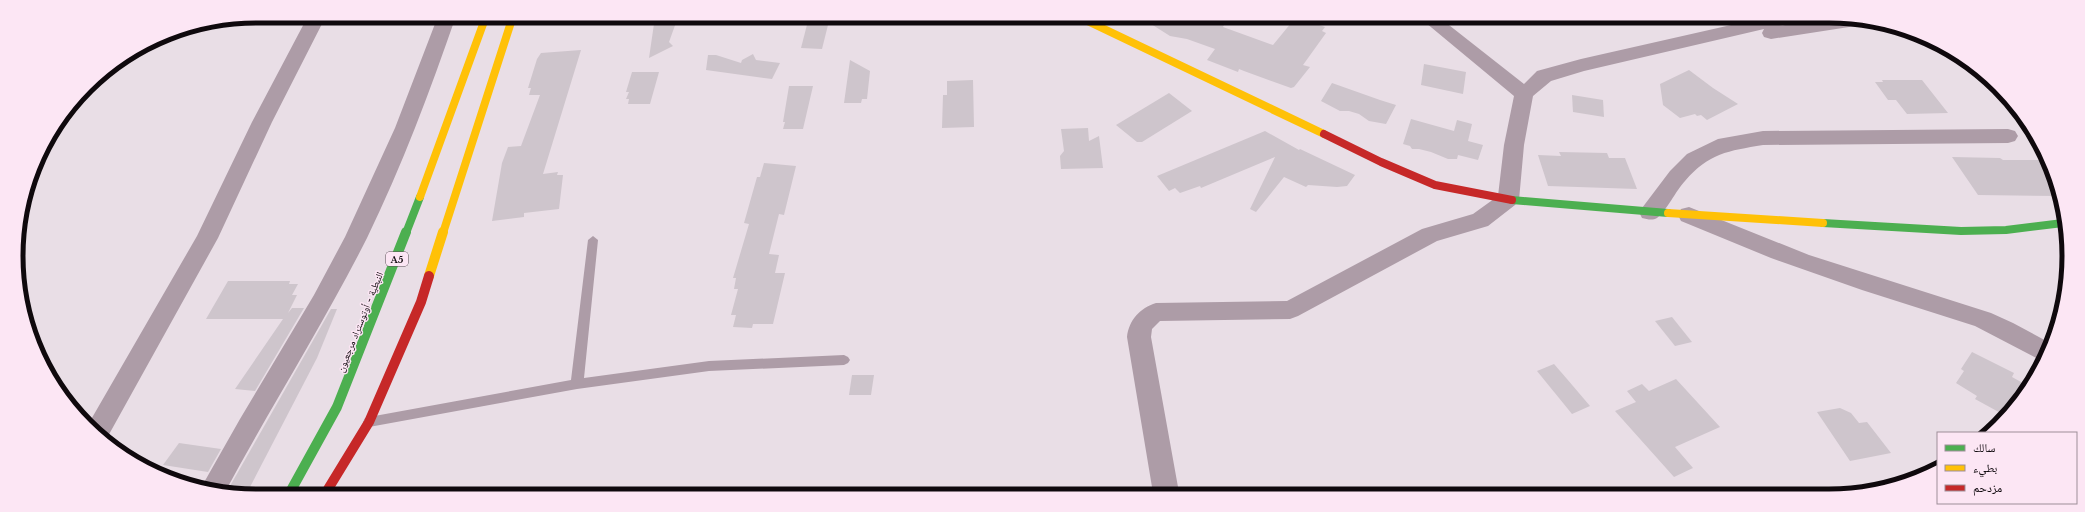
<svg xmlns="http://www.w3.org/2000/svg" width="2085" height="512" font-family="'Libre Baskerville','Noto Naskh Arabic',serif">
<rect width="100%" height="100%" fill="#e9dee6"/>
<g fill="#cec5cc">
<path d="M655 17H678L669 42 673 46 649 58Z"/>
<path d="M809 17H830L822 49 801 48Z"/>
<path d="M1140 17H1205L1224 25 1223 27 1273 45 1296 17 1325 27 1322 31 1326 33 1303 65 1310 67 1294 87 1291 88 1244 71 1239 69 1238 72 1207 60 1215 49 1187 39 1170 36Z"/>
<path d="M581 50 543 174 558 172 557 175H563L559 209 524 213V217L492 221 502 163 508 147 521 146 540 95H529L531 88H528L537 59 541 53Z"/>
<path d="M753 54 756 60 780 63 772 79 706 70 708 55H716L741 63 742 60Z"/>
<path d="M850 60 870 71 867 99H862L861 103H844Z"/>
<path d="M1424 64 1466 72 1463 94 1421 85Z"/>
<path d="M1689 70 1713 88 1738 104 1707 120 1701 115 1697 116 1695 114 1680 118 1663 105 1660 84Z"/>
<path d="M632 72H659L650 104H628L629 99H626L629 92H626Z"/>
<path d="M973 80 974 127 942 128 943 95H947V81Z"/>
<path d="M1882 80H1922L1948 113 1907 114 1896 100H1888L1875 82H1883Z"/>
<path d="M1332 83 1380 100 1396 105 1386 124 1369 121 1359 114 1349 111H1340L1321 101Z"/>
<path d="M789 86H813L803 129H783L785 122H783Z"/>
<path d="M1169 93 1192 111 1142 142H1137L1116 125Z"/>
<path d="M1572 95 1603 100 1604 117 1573 112Z"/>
<path d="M1411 119 1454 131 1457 120 1472 124 1468 141 1483 145 1478 160 1458 155 1457 159H1448L1431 152 1419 149H1412L1410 146 1403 144Z"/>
<path d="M1088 128 1089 141 1099 136 1103 168 1061 169 1060 156 1064 151 1061 129Z"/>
<path d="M1265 131 1299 150 1300 149 1355 175 1347 186 1337 187 1308 185 1306 187 1284 177 1256 212 1250 209 1275 157 1201 188 1200 186 1180 193 1175 188 1169 191 1157 176Z"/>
<path d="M1559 152 1607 153 1609 158H1625L1637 189 1548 186 1538 155 1561 156Z"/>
<path d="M1952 157 2000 158 2003 160H2044L2061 196 1978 195Z"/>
<path d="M764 163 796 166 784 215 779 214 769 254 779 255 775 273H785L773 324H753L752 328 733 327 736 315H731L738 289H734L736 278H733L749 224 744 223 757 177H760Z"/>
<path d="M228 281H290L289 284H298L292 295H297L288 313 292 308H304L255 391 235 389 283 319H206Z"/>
<path d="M331 309H337L317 358 250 487 230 486Z"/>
<path d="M1672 317 1692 342 1675 346 1655 321Z"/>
<path d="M1972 352 2014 373 2012 377 2021 382 2024 390 2006 416 1975 399 1977 396 1956 383 1964 371 1961 369Z"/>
<path d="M1554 364 1567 379 1590 406 1572 414 1537 371Z"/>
<path d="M852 375H874L871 395H849Z"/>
<path d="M1676 379 1720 427 1675 447 1693 468 1674 477 1615 411 1636 402 1627 391 1642 384 1649 391Z"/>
<path d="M1840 408 1851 413 1859 423 1867 422 1891 453 1850 461 1817 412Z"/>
<path d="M179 443 221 449 208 472 163 465Z"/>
</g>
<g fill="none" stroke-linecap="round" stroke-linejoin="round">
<path fill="#ad9ca7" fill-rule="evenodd" d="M593 236 598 240 584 378 709 361 844 355 848 357 850 360 848 363 844 365 709 371 577 389 369 427 365 426 363 422 365 418 369 417 571 380 588 240Z"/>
<g fill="#ad9ca7" fill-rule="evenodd">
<path d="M308 16H326L272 122 218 238 107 438 89 423 197 236 252 122Z"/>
<path d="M438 16H456C430 91 402 166 367 238 323 325 270 408 224 494L202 486 240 419 314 295 345 237 395 128Z"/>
<path d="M1420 18H1440L1524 84 1537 71 1581 59 1762 18H1797L1794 22 1779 26C1807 22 1842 12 1870 21L1862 25 1771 39 1764 37 1762 33 1764 29 1584 71 1551 81 1533 96 1524 145 1519 200 1515 205 1488 226 1437 241 1298 316 1290 319 1160 321 1152 329 1151 337 1178 487 1181 494H1155L1152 487 1127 337C1129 320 1140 308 1156 303L1287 301 1422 229 1473 214 1498 196 1504 145 1514 96Z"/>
<path d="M2008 129 2015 131 2018 136 2015 141 2008 143 1763 145C1728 151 1709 153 1685 181 1677 189 1665 213 1657 218 1652 221 1647 219 1642 218L1639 212 1670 171 1687 154 1718 139 1763 131Z"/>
<path d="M1689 207 1809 255 1991 313 2013 323 2050 343 2044 362 1975 326 1862 290 1771 258 1681 221 1678 215 1681 209Z"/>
</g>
<g stroke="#4caf50" stroke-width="8">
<path d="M1512 200 1668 213"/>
<path d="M1823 223 1961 231 2006 230 2063 223"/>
<path d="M406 233 420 197"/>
</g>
<path stroke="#4caf50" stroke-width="10" d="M289 494 337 407 406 232"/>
<g stroke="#ffc107" stroke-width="8">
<path d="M1079 17 1324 134"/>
<path d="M420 197 486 16"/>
<path d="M1668 213 1823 223"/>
<path d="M443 233 513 16"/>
</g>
<path stroke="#ffc107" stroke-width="10" d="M429 276 443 232"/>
<path stroke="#c62828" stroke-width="8" d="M1324 134 1381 162 1435 185 1512 200"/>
<path stroke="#c62828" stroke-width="10" d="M325 494 369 422 421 302 429 276"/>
</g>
<g text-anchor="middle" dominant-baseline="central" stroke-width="3" stroke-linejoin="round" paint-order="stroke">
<rect fill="#fce6f4" stroke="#564b52" stroke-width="1" x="386" y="252" width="22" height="14" rx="3"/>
<g font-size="9" font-weight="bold" fill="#0f090d">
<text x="397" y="259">A5</text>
</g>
<g font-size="10" fill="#0f090d" stroke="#fce6f4">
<text transform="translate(360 322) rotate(-68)">النبطية - أوتوستراد مرجعيون</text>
</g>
</g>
<path d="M0 0H2085V512H0ZM256 23H1829A233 233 0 0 1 2062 256V256A233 233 0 0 1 1829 489H256A233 233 0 0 1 23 256V256A233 233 0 0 1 256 23Z" fill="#fce6f4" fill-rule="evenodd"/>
<path fill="none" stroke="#0f090d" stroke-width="5" d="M256 23H1829A233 233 0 0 1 2062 256V256A233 233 0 0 1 1829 489H256A233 233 0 0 1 23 256V256A233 233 0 0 1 256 23Z"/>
<rect x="1937" y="432" width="140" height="72" fill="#fce6f4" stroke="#9d8e98"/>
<rect x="1945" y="445" width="20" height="6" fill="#4caf50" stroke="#9d8e98"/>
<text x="1973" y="452" font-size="12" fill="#0f090d">سالك</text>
<rect x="1945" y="465" width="20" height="6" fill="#ffc107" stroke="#9d8e98"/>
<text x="1973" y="472" font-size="12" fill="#0f090d">بطيء</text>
<rect x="1945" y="485" width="20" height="6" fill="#c62828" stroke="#9d8e98"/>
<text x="1973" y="492" font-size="12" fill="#0f090d">مزدحم</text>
</svg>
